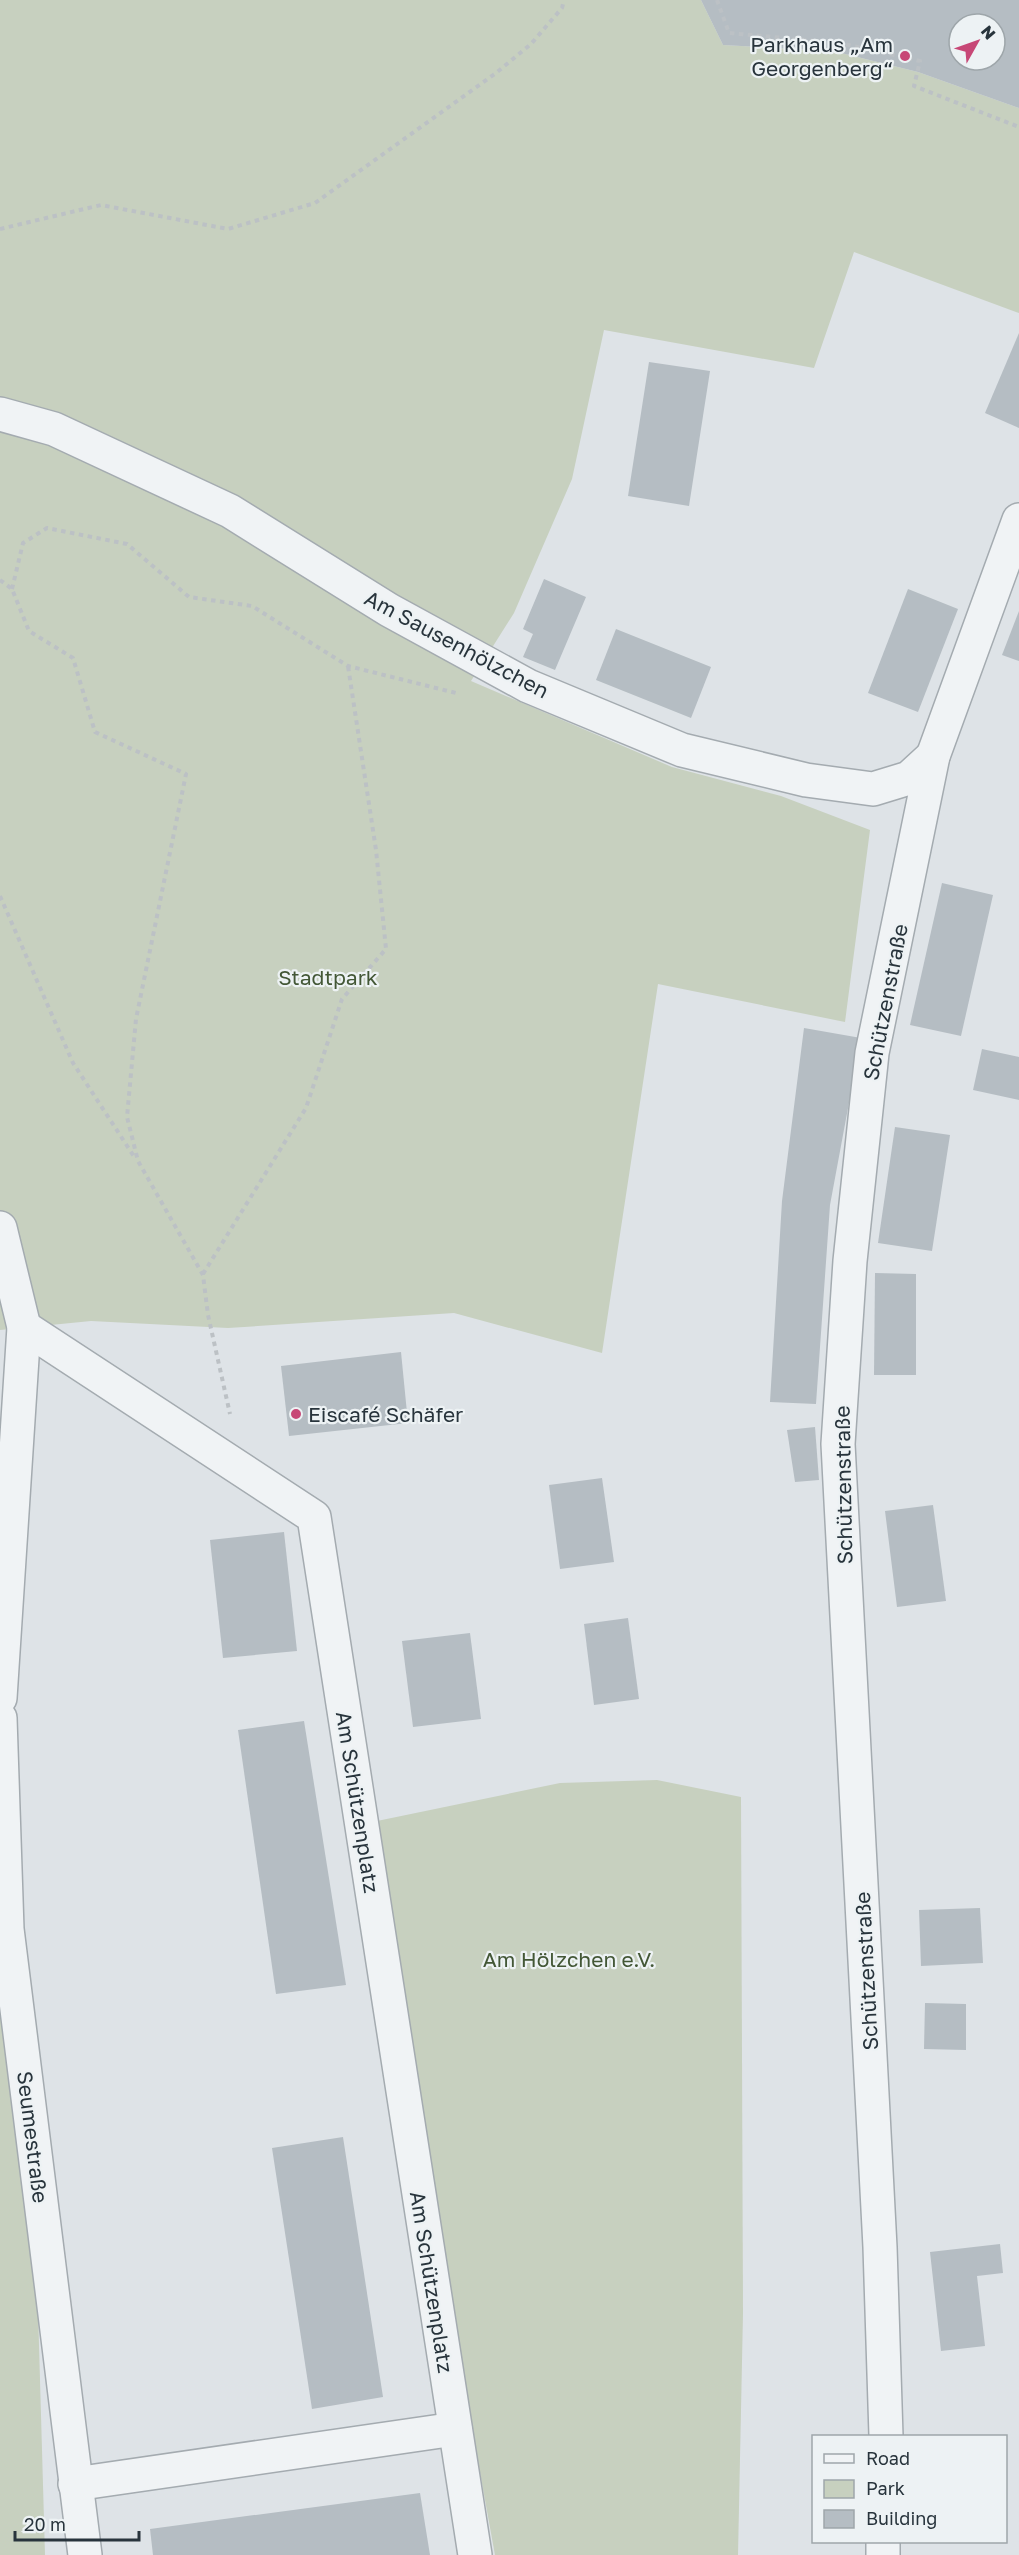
<svg xmlns="http://www.w3.org/2000/svg" width="1019" height="2555" font-family="'Golos Text',sans-serif">
<rect width="100%" height="100%" fill="#dee3e7"/>
<g fill="#c7d0bf">
<path d="M0 0H701L723 45 833 51 918 72 1019 108V313L854 252 814 368 604 330 572 479 514 613 471 681 672 767 781 796 870 830 845 1022 658 984 602 1353 454 1313 228 1328 91 1321 0 1330Z"/>
<path d="M0 1680 33 2135 45 2555H0Z"/>
<path d="M657 1780 741 1797 743 2313 738 2555H495L418 2131 377 1821 560 1783Z"/>
</g>
<g fill="#b5bdc3" fill-rule="evenodd">
<path d="M701 0H1019V108L918 72 833 51 723 45ZM959 24H995V60H959Z"/>
<path d="M1019 333V428L985 413Z"/>
<path d="M649 362 710 371 689 506 628 496Z"/>
<path d="M544 579 586 597 555 670 523 657 533 634 523 629Z"/>
<path d="M908 589 958 609 918 712 868 693Z"/>
<path d="M1019 611V661L1002 655Z"/>
<path d="M616 629 711 667 691 718 596 680Z"/>
<path d="M942 883 993 895 961 1036 910 1025Z"/>
<path d="M804 1028 861 1038 830 1205 816 1404 770 1402 782 1201Z"/>
<path d="M982 1049 1019 1057V1100L973 1090Z"/>
<path d="M895 1127 950 1135 932 1251 878 1243Z"/>
<path d="M875 1273 916 1274V1375H874Z"/>
<path d="M401 1352 408 1423 289 1436 281 1366Z"/>
<path d="M815 1427 819 1480 795 1482 787 1430Z"/>
<path d="M602 1478 614 1562 560 1569 549 1485Z"/>
<path d="M933 1505 946 1601 897 1607 885 1511Z"/>
<path d="M284 1532 297 1651 223 1658 210 1540Z"/>
<path d="M628 1618 639 1699 594 1705 584 1624Z"/>
<path d="M470 1633 481 1719 413 1727 402 1641Z"/>
<path d="M304 1721 346 1985 276 1994 238 1730Z"/>
<path d="M980 1908 983 1963 921 1966 919 1910Z"/>
<path d="M925 2003 966 2004V2050L924 2049Z"/>
<path d="M343 2137 383 2397 312 2409 272 2148Z"/>
<path d="M1000 2244 1003 2273 977 2276 985 2346 941 2351 930 2252Z"/>
<path d="M420 2493 430 2555H153L150 2529Z"/>
</g>
<g fill="none" stroke-linecap="round" stroke-linejoin="round">
<g stroke="#a4abb0" stroke-width="36">
<g id="minor">
<path d="M0 414 54 429 230 511 389 610 528 686 682 750 806 780 873 789 909 778 933 756"/>
<path d="M0 1228 24 1327 0 1698"/>
<path d="M24 1327 314 1517 475 2555"/>
<path d="M0 1718 7 1929 85 2555"/>
<path d="M886 2436 880 2247 838 1444 850 1261 872 1053 933 756 1019 520"/>
<path d="M75 2484 455 2429"/>
<path d="M883 2555V2542"/>
</g>
</g>
<g stroke="#bcc1c5" stroke-width="4" stroke-dasharray="4.5 4.5" stroke-linecap="butt">
<path d="M717 0 729 33 840 43 920 61 914 86 1019 127"/>
<path d="M0 229 101 205 228 229 315 203 496 73 531 44 562 8 564 0"/>
<path d="M0 580 12 589 29 631 73 658 95 732 186 774 136 1019 127 1117 138 1161 203 1275 208 1315 230 1414"/>
<path d="M12 589 23 543 47 528 127 544 189 597 252 606 348 666 456 693"/>
<path d="M0 896 73 1063 135 1158"/>
<path d="M203 1274 306 1108 342 999 386 949 376 850 348 666"/>
</g>
<use href="#minor" stroke="#f0f3f5" stroke-width="33"/>
</g>
<g fill="#c74776" stroke="#edf2f4" stroke-width="2">
<circle cx="905" cy="56" r="6"/>
<circle cx="296" cy="1414" r="6"/>
</g>
<g text-anchor="middle" dominant-baseline="central" stroke-width="4.5" stroke-linejoin="round" paint-order="stroke">
<g font-size="21" fill="#28343c" stroke="#edf2f4" text-anchor="end">
<text x="893" y="44">Parkhaus „Am<tspan x="893" dy="24">Georgenberg“</tspan></text>
<text x="308" y="1414" text-anchor="start">Eiscafé Schäfer</text>
</g>
<g font-size="21" fill="#28343c" stroke="#edf2f4">
<text transform="translate(457 644) rotate(28)">Am Sausenhölzchen</text>
<text transform="translate(885 1002) rotate(-79)">Schützenstraße</text>
<text transform="translate(843 1485) rotate(-91)">Schützenstraße</text>
<text transform="translate(358 1802) rotate(81)">Am Schützenplatz</text>
<text transform="translate(866 1971) rotate(-93)">Schützenstraße</text>
<text transform="translate(33 2137) rotate(83)">Seumestraße</text>
<text transform="translate(432 2282) rotate(81)">Am Schützenplatz</text>
</g>
<g font-size="21" fill="#435736" stroke="#edf2f4">
<text x="328" y="977">Stadtpark</text>
<text x="569" y="1959">Am Hölzchen e.V.</text>
</g>
</g>
<rect x="812" y="2435" width="195" height="108" fill="#edf2f4" stroke="#9ea6aa" stroke-width="1.5"/>
<rect x="824" y="2454" width="30" height="9" fill="#f0f3f5" stroke="#9ea6aa" stroke-width="1.5"/>
<text x="866" y="2465" font-size="18" fill="#28343c">Road</text>
<rect x="824" y="2480" width="30" height="18" fill="#c7d0bf" stroke="#9ea6aa" stroke-width="1.5"/>
<text x="866" y="2495" font-size="18" fill="#28343c">Park</text>
<rect x="824" y="2510" width="30" height="18" fill="#b5bdc3" stroke="#9ea6aa" stroke-width="1.5"/>
<text x="866" y="2525" font-size="18" fill="#28343c">Building</text>
<g transform="translate(977 42) rotate(50)"><circle r="28" fill="#edf2f4" stroke="#9ea6aa" stroke-width="1.5"/>
<path d="M0-4.5L10 22L0 15L-10 22Z" fill="#c74776"/>
<text y="-9" font-size="16" font-weight="bold" text-anchor="middle" fill="#28343c">N</text>
</g>
<path d="M15 2531v9h124v-9" fill="none" stroke="#28343c" stroke-width="3"/>
<text x="24" y="2531" font-size="18" fill="#28343c" stroke="#edf2f4" stroke-width="4.5" paint-order="stroke">20 m</text>
</svg>
